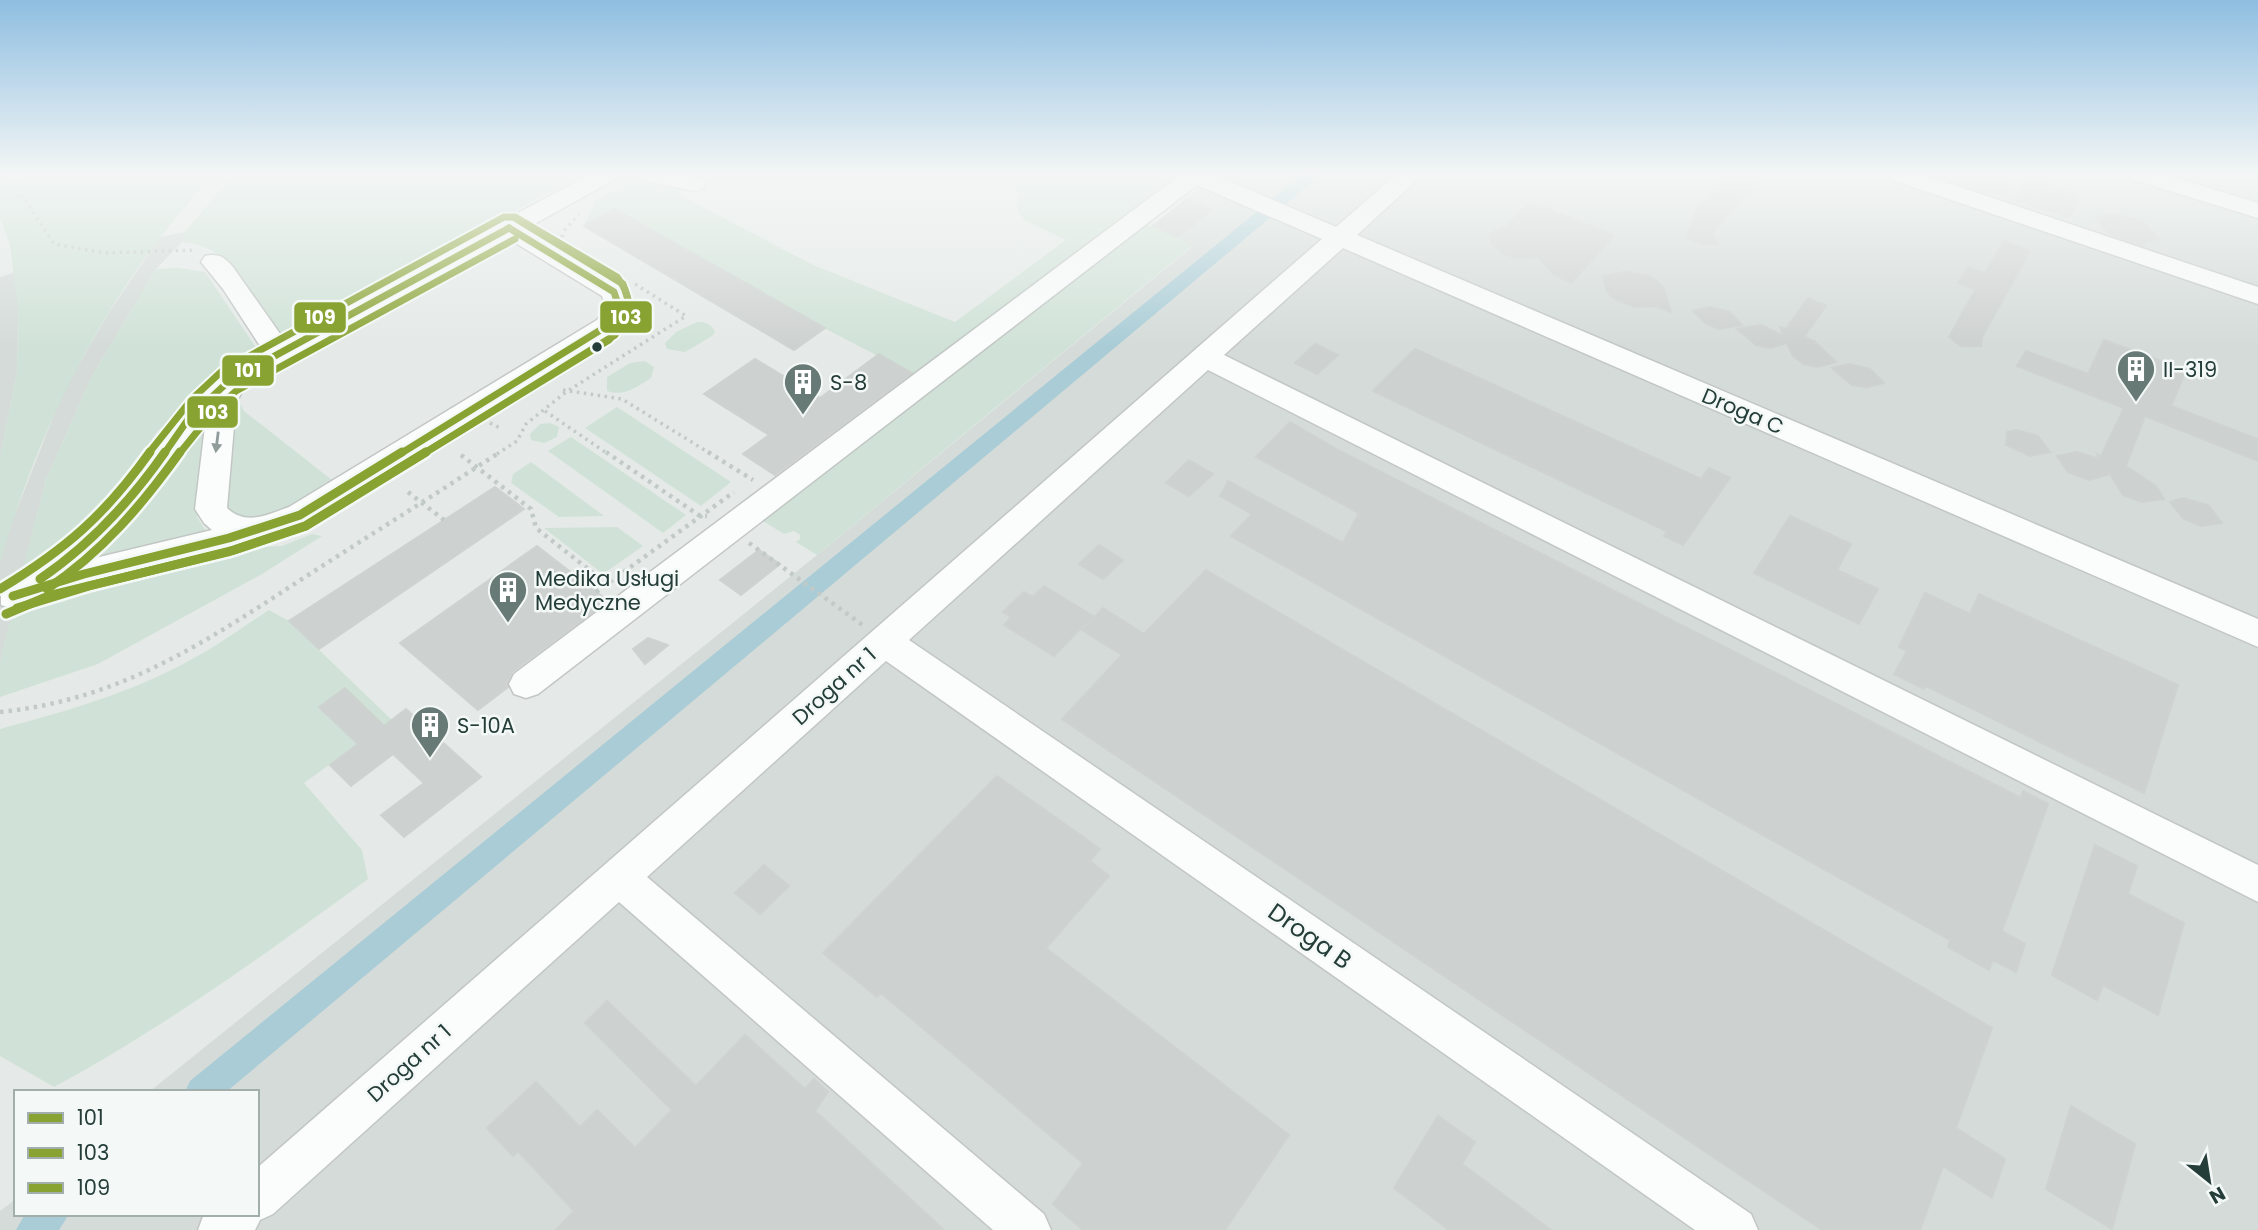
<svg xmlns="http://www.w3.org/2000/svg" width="2258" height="1230" font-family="Poppins,sans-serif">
<rect width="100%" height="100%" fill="#e5eae8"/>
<g fill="#d4dbd8">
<path d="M1217 175H2258V1230H0V1211L16 1199V1214H257V1092H149L827 547 1193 246 1150 227Z"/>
<path d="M185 232 182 242 156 269 91 378 46 480 0 663V526L12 522 63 392 108 314 160 237Z"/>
<path d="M16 272 18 308 17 373 0 459V277Z"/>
</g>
<g fill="#d0e2d7">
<path d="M0 175H213C111 284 41 419 0 563V459L17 373 18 308 10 245 0 218Z"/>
<path d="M233 175H582L280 337C249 297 240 248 182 242L185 232Z"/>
<path d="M641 175H708L678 194 813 265 955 322 1066 240 1024 220 1017 209 1019 190 1003 188 1015 175H1152L1163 180 1167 196 1136 220 1193 245 817 555 796 542 800 539V535L794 531 784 534 750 513 924 380 824 328 615 209 584 226 595 202Z"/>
<path d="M178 268 205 272 259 352 205 384 157 432 101 508 72 537 23 569 46 480 91 378 156 269Z"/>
<path d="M697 322C705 322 711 323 715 332L712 336 685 352 667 349 665 343 676 332Z"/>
<path d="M645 361 654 367 651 378C637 387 624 397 607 391V377L630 363Z"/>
<path d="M212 403 201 469 197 517 209 536 69 570Z"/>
<path d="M240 403 244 411 337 484 256 523 224 510 229 423Z"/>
<path d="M617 407 731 482 701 506 585 428Z"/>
<path d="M550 423 559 427 557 437 544 443 531 440 530 434 540 424Z"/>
<path d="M571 437 686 515 663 533 548 451Z"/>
<path d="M531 462 604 516 559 517 511 483 513 474Z"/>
<path d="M617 527 643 546 603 574 544 528Z"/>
<path d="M312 534 322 536 262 574 98 664 0 697V663L13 608 202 560 261 547 282 546Z"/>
<path d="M269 610 289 621 392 720 304 783 362 850 368 879C267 953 165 1027 54 1087L0 1056V729C66 711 132 693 192 659 219 645 244 626 269 610Z"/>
</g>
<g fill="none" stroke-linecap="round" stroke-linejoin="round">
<g fill="#a9ccd6" fill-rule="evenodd">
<path d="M1302 175H1321L226 1092H185L190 1081Z"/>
<path d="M25 1214H69L59 1230H16Z"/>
</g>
</g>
<g fill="#cdd1d0" stroke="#ced3d1" stroke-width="2">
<path d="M1727 175H1757L1750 183 1754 184 1713 232 1718 245H1702L1687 238 1695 212Z"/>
<path d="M1942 175H1999L2011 193 1983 192 1941 178Z"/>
<path d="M2028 178 2080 196 2069 217 2015 201Z"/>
<path d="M1187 199 1212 210 1177 237 1153 226Z"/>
<path d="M1529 202 1615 235 1572 282 1563 279 1553 274 1538 257 1516 258 1506 255 1491 244 1489 234 1505 227Z"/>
<path d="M615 209 825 328 794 350 584 226Z"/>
<path d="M2111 214 2142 221 2159 239 2144 242 2143 246 2109 234 2095 218Z"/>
<path d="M2004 241 2030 251 1982 337 1981 346H1961L1949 337 1976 289 1958 283 1968 267 1985 273Z"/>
<path d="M1624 272 1647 275 1657 281 1663 287 1671 312 1656 306 1635 307 1614 299 1607 292 1603 276Z"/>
<path d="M1808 298 1826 306 1804 337 1814 341 1836 362 1818 367 1804 364 1793 356 1787 343 1770 348 1756 345 1737 329 1761 325 1784 336 1780 327 1786 329Z"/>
<path d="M1710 307 1730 312 1742 325 1718 329 1705 323 1693 311Z"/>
<path d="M2104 340 2186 370 2171 406 2258 439V461L2145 416 2126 466 2156 486 2164 499 2142 502 2123 495 2110 474 2089 480 2068 472 2057 456 2077 452 2099 459 2097 454 2101 456 2124 408 2017 366 2026 351 2088 374Z"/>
<path d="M1315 344 1338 355 1317 374 1295 363Z"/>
<path d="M1415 349 1701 479 1709 468 1730 478 1683 545 1664 536 1668 532 1373 391Z"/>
<path d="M879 354 912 373 775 475 743 454 769 435 704 394 755 359 820 398Z"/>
<path d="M1849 364 1870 369 1884 383 1867 387 1852 385 1832 368Z"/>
<path d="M1290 422 1338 450 2021 798 2023 791 2048 804 2002 931 2025 944 2016 972 1993 960 1989 970 1948 947 1950 940 1231 536 1252 514 1220 496 1228 481 1343 543 1359 513 1256 457Z"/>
<path d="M2016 430 2038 436 2050 452 2030 456 2006 445 2007 432Z"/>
<path d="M1189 460 1213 474 1189 496 1166 483Z"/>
<path d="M495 487 524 509 319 649 289 621Z"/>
<path d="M2183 498 2208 505 2222 523 2201 526 2184 519 2170 502Z"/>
<path d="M1790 516 1851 544 1837 570 1878 589 1859 624 1754 573Z"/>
<path d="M1099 545 1123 560 1103 579 1079 564Z"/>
<path d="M537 546 608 601 512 672 507 683 508 687 478 710 400 643Z"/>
<path d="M759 550 780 564 741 595 720 580Z"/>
<path d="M1206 570 1992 1028 1956 1128 2005 1159 1992 1198 1943 1166 1920 1230H1822L1062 719 1122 655 1082 630 1103 608 1144 634Z"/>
<path d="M1044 586 1093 616 1054 656 1004 625 1011 617 1003 612 1024 592 1033 597Z"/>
<path d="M1925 593 1970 614 1979 594 2178 685 2144 793 1926 686 1924 689 1894 674 1907 651 1899 647Z"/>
<path d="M648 638 668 645 645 664 633 649Z"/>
<path d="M345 688 384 726 406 709 481 777 404 837 381 815 424 783 393 754 351 786 330 765 358 744 319 707Z"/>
<path d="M997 776 1100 849 1090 861 1109 876 1046 948 1289 1135 1225 1230H1083L1053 1204 1083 1163 881 993 877 997 823 953Z"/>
<path d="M2095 845 2137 866 2128 894 2184 923 2158 1015 2103 985 2097 1000 2052 975Z"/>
<path d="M764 865 789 886 760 914 735 893Z"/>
<path d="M607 1001 696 1086 745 1035 805 1089 814 1079 828 1092 815 1111 944 1230H556L574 1211 518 1151 513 1156 487 1128 536 1082 580 1127 597 1110 635 1148 672 1110 585 1023Z"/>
<path d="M2071 1106 2135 1144 2112 1229 2046 1189Z"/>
<path d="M1438 1116 1475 1142 1462 1164 1551 1230H1449L1394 1188Z"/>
</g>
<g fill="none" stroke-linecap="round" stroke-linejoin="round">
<g stroke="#c2c7c5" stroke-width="3">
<g id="minor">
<path d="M589 175H618L614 180 527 228 623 286 632 307 617 332 311 523 258 543 65 590 13 609 1 605V587L29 577C34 562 75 538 89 524 126 487 151 440 187 402 208 380 235 364 262 349L223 289 201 262 205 256C219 253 224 257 233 267L283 338ZM509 239 602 296 606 307 597 320 289 507C267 515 246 526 227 508L236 403 246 384ZM206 418 195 509 204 523 212 530 91 559 135 513Z"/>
<path d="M638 175H683L702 179 705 184 702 189 693 191 642 180Z"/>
<path d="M1180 175H1215L1336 227 1396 175H1422L1357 235 2258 619V647L1343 248 1224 355 2258 865V902L1208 370 909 640 1751 1214 1758 1230H1695L886 661 647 877 1044 1214 1051 1230H993L619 902 273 1214 260 1220 255 1230H198L204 1214H257V1168L1322 239 1197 185 538 694 526 698 514 694 509 684 514 674Z"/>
<path d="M1889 175H1924L2258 287V304L1893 180Z"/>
<path d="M2130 175H2166L2258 203V218L2134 180Z"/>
</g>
</g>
<g stroke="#c2cac8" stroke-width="3.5" stroke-dasharray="2.5 4.5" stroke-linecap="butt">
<path d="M13 175 20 192 54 244 104 253 196 250"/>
<path d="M562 237 563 232 579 214"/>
<path d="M563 390 622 399 711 454"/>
<path d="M545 411 608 454"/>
<path d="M490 423 502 429"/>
<path d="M497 454 517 441 526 424 566 392 686 316 635 284"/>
</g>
<g stroke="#c2cac8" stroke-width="4.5" stroke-dasharray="3.5 5" stroke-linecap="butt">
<path d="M606 452 700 516H707"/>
<path d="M708 452 753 480"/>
<path d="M461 455 531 509 536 528 607 584"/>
<path d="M408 492 444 520"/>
<path d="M749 543 864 626"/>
<path d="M596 592 734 492"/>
<path d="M0 712C127 699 212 637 316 570 378 530 439 492 500 452"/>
</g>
<use href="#minor" fill="#fbfcfc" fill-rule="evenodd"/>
<g stroke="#f4f9f7" stroke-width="11">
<g id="bus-1-far1">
<path d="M164 454 189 418 229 381 509 228"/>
<path d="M400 454 607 326 619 307 614 292 509 228"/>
</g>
</g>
<g stroke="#f4f9f7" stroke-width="14">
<g id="bus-1">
<path d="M40 579C90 545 130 502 165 452"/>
<path d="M13 596 84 574 229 538 300 515 402 452"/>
</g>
</g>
<g stroke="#f4f9f7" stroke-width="11">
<g id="bus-2-far1">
<path d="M179 454 213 412 236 391 515 239"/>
<path d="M423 454 615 335 631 309 623 284 515 218"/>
</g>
</g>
<g stroke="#f4f9f7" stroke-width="14">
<g id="bus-2">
<path d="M47 589C102 552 142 505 180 452"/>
<path d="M6 614 51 595 228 552 306 526 426 452"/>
</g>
</g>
<g stroke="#f4f9f7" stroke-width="11">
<path id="bus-3-far1" d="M148 454 192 399 222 371 504 217H515L617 277C636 300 629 320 609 340L423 454"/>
</g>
<g stroke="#f4f9f7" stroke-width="14">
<g id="bus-3">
<path d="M0 589C66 549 105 515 150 452"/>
<path d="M17 608 89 586 234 550 305 526 426 452"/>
</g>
</g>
<use href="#bus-1-far1" stroke="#89a332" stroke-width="7"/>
<use href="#bus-1" stroke="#89a332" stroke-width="9"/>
<use href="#bus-2-far1" stroke="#89a332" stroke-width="7"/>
<use href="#bus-2" stroke="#89a332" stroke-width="9"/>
<use href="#bus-3-far1" stroke="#89a332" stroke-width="7"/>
<use href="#bus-3" stroke="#89a332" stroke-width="9"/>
</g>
<defs><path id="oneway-solid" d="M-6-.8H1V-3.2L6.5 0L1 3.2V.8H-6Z" transform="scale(1.75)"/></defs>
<use fill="#909c9a" href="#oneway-solid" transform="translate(217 442) rotate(97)"/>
<linearGradient id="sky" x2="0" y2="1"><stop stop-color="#8fbee1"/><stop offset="0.5" stop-color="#f3f6f5"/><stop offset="1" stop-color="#f3f6f5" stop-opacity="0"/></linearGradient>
<rect width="2258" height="347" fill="url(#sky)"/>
<defs>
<g id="building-pin" transform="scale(2.0125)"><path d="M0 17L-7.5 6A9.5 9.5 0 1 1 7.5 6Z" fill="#687a76" stroke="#f4f9f7"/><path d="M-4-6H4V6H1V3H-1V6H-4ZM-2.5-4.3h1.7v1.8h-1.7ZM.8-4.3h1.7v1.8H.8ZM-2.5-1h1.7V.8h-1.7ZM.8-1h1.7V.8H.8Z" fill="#fff"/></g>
</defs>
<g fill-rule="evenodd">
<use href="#building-pin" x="2136" y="369"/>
<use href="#building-pin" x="803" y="382"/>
<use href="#building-pin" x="508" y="590"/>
<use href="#building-pin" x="430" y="725"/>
</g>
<circle fill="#243d38" stroke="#f4f9f7" stroke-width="2.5" cx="597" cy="347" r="6"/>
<g text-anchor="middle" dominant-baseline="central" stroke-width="5" stroke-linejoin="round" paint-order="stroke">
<g font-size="21" fill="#243d38" stroke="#f4f9f7" text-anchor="start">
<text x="2163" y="369">II-319</text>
<text x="830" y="382">S-8</text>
<text x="535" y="578">Medika Usługi<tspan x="535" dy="24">Medyczne</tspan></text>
<text x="457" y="725">S-10A</text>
</g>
<g font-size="21" fill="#243d38" stroke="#f4f9f7">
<text transform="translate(1743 411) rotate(23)">Droga C</text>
<text transform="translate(834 686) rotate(-42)">Droga nr 1</text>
<text transform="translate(409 1063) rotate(-42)">Droga nr 1</text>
</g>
<g font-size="24" fill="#243d38" stroke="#f4f9f7">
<text transform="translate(1310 936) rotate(35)">Droga B</text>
</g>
</g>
<g stroke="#f4f9f7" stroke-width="2.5">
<rect x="599" y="300" width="54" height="34" rx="7" fill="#89a332"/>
<rect x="293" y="301" width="54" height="33" rx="7" fill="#89a332"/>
<rect x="221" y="354" width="54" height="33" rx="7" fill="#89a332"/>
<rect x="186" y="395" width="53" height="34" rx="7" fill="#89a332"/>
</g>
<g font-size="19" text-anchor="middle" font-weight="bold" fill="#fff">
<text x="626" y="324">103</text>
<text x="320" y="324">109</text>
<text x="248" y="377">101</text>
<text x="213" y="419">103</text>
</g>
<rect x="14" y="1090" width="245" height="126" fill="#f4f9f7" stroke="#a1aeab" stroke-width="2"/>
<rect x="28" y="1113" width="35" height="10" fill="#89a332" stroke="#a1aeab" stroke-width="2"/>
<text x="77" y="1125" font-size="21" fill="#243d38">101</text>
<rect x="28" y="1148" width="35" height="10" fill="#89a332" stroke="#a1aeab" stroke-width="2"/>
<text x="77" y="1160" font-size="21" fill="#243d38">103</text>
<rect x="28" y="1183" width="35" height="10" fill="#89a332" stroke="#a1aeab" stroke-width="2"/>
<text x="77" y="1195" font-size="21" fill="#243d38">109</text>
<g transform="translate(2209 1181) rotate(150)" stroke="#f4f9f7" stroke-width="5" paint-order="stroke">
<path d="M0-5L12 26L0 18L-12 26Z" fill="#243d38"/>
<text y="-10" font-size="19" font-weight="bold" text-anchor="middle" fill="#243d38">N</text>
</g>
</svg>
